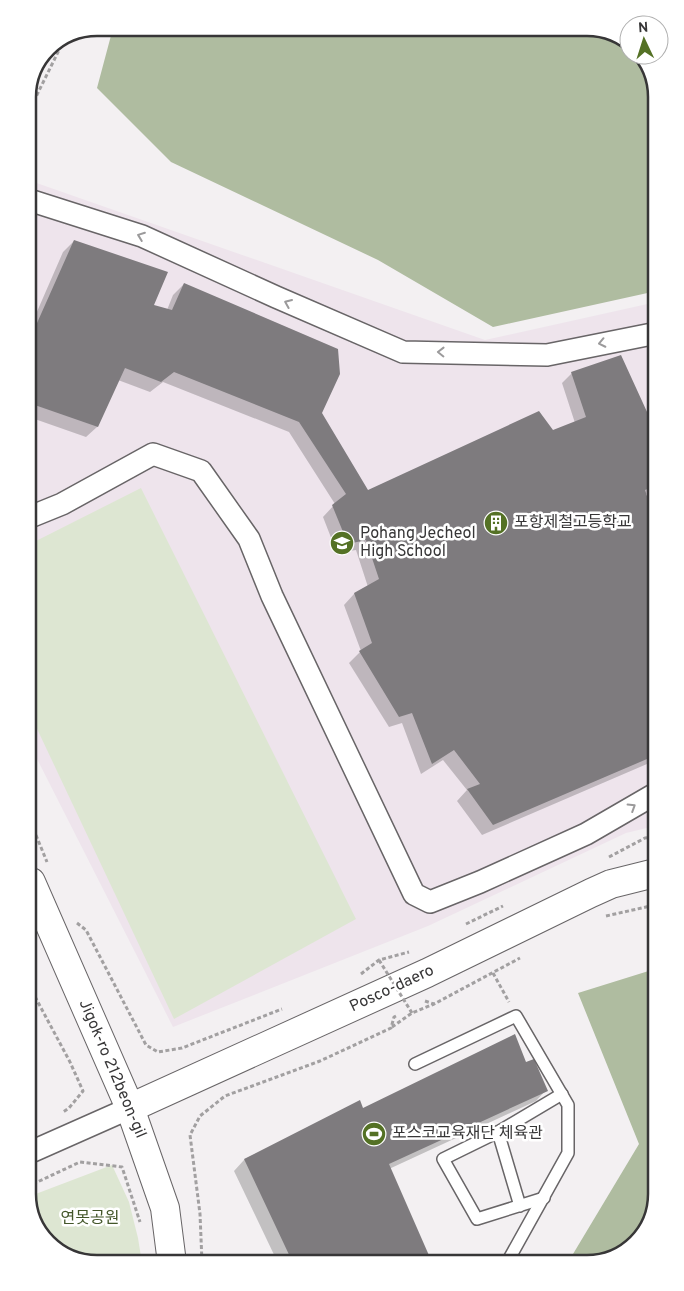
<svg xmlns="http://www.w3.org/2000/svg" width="684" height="1291" font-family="Overpass,'Noto Sans KR',sans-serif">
<rect width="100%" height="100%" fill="#f3f0f2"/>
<path fill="#eee4ec" d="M28 180 485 340 652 303 655 826 626 833 428 926 173 1027 31 747Z"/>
<g fill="#dde6d2">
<path d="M141 488 356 919 174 1019 31 716 30 544Z"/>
<path d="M112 1165 129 1202 138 1238 142 1263H93L58 1252 33 1221V1195Z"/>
</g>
<g fill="#afbca0">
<path d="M113 28H591L629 42V55H639L651 70 652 292 493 327 378 260 171 162 97 88Z"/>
<path d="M655 969 656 1194 645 1233 614 1258 570 1259 639 1144 578 993Z"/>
</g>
<g fill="#0003">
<path d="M74 241 152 306 167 310 173 295 184 284 321 413 367 491 552 432 575 423 562 383 572 373 653 428V492L645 495 647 500 653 499 654 761 482 835 457 801 467 790 443 760 421 774 402 723 389 727 349 663 361 651 344 605 354 594 368 587 356 550 337 553 323 517 335 504 289 432 163 382 150 392 118 380 97 427 86 437 29 417V330L63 252Z"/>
<path d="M526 1064 546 1090 536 1101 389 1169 430 1260 277 1261 234 1171 244 1160 359 1102 363 1110Z"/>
</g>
<g fill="#7e7b7e">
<path d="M74 240 168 272 154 305 172 310 184 283 338 349 340 374 322 413 368 490 539 411 553 430 586 417 571 372 621 355 653 425V487L645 490 648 499 653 497 654 756 493 825 467 789 480 784 454 750 432 764 412 713 399 717 359 651 372 643 354 593 379 579 366 540 348 544 332 505 346 494 299 422 174 372 161 382 125 368 98 427 29 403V341Z"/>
<path d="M515 1034 526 1062 534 1059 548 1091 389 1164 431 1260 292 1261 244 1159 360 1100 363 1108Z"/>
</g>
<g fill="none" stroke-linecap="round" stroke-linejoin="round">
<g stroke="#686567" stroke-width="14">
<g id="service">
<path d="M415 1064 516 1016 568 1105V1153L509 1259"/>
<path d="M498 1132 562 1094"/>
<path d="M520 1206 498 1132 443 1159 477 1219 544 1198"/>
</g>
</g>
<g stroke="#686567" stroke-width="24">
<g id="minor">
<path d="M28 201 29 200 142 236 276 297 403 352 547 355 652 334"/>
<path d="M30 517 62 504 153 454 201 471 249 539 272 596 414 894 430 902 480 882 586 834 655 794"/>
<path d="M33 1151 130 1108"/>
</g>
</g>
<g stroke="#686567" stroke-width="30">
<path id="tertiary" d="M31 882 130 1108"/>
</g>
<g stroke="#686567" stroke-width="30">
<path id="secondary" d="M130 1108 165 1208 172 1263"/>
</g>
<g stroke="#686567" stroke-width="30">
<path id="primary" d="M130 1108 427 973 591 893 611 884 655 873"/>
</g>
<g stroke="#a2a0a1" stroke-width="3" stroke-dasharray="4 2.5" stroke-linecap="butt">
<path d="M28 113 63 42"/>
<path d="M31 823 47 862"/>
<path d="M609 857 645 838 655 837"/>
<path d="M606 916 655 905"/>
<path d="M77 923 86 930 146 1045 158 1052 182 1048 282 1009"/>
<path d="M466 924 503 906"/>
<path d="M493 973 509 1002"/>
<path d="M361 974 379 960 409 952"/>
<path d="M32 991 70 1062 83 1091 69 1108 63 1112"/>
<path d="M425 1001 434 1004"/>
<path d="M392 1027 412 1013 434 1004 520 958"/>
<path d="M33 1184 80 1162 122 1167 140 1222"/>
<path d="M202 1262 200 1214 190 1135 200 1116 225 1096 320 1061 391 1028 394 1017 396 1016"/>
</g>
<use href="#service" stroke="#fff" stroke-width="11"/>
<use href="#minor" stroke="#fff" stroke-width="21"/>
<use href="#tertiary" stroke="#fff" stroke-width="28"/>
<use href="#secondary" stroke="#fff" stroke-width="28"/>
<use href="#primary" stroke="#fff" stroke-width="28"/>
<path stroke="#a2a0a1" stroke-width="3" stroke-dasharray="4 2.5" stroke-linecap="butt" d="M379 960 412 1013"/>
</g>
<defs><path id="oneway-chevron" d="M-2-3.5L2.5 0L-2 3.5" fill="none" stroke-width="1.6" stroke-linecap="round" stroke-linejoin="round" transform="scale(1.25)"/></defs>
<g stroke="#9b9a9b">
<use href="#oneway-chevron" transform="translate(141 236) rotate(-159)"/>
<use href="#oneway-chevron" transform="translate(288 303) rotate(-157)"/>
<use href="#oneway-chevron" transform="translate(602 343) rotate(168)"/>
<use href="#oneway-chevron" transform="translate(441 352) rotate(-179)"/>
<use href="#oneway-chevron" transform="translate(632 807) rotate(-32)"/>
</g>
<defs>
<g id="building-disc" transform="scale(1.25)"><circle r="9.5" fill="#547125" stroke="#fff"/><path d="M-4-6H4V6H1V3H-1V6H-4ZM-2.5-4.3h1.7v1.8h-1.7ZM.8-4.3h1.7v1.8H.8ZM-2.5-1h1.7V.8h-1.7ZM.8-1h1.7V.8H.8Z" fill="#fff"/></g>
<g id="school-disc" transform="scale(1.25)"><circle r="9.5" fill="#547125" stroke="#fff"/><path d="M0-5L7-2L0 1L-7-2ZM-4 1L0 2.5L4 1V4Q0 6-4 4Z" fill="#fff"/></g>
<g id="stadium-disc" transform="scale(1.25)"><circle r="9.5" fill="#547125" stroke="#fff"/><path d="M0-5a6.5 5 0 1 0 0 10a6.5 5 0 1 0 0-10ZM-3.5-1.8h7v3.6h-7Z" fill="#fff"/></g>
</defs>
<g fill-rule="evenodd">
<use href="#building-disc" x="496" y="523"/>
<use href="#school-disc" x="342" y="543"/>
<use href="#stadium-disc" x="374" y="1134"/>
</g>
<g text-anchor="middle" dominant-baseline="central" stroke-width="5" stroke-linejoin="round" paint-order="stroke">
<g font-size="16" fill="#373637" stroke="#fff" text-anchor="start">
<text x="514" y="523">포항제철고등학교</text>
<text x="360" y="534">Pohang Jecheol<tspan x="360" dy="18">High School</tspan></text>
<text x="392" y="1134">포스코교육재단 체육관</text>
</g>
<g font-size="16" fill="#373637" stroke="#fff">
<text transform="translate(392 989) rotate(-25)">Posco-daero</text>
<text transform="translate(112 1069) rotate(67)">Jigok-ro 212beon-gil</text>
</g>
<g font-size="16" fill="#43562a" stroke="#fff">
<text x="90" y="1219">연못공원</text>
</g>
</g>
<path d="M0 0H684V1291H0ZM97 36H587A61 61 0 0 1 648 97V1194A61 61 0 0 1 587 1255H97A61 61 0 0 1 36 1194V97A61 61 0 0 1 97 36Z" fill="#fff" fill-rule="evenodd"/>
<path fill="none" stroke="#373637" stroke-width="2.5" d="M97 36H587A61 61 0 0 1 648 97V1194A61 61 0 0 1 587 1255H97A61 61 0 0 1 36 1194V97A61 61 0 0 1 97 36Z"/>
<g transform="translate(644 40) rotate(356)"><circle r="24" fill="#ffffff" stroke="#afafaf"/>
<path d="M0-4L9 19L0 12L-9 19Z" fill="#547125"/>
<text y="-8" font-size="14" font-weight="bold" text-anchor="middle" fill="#373637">N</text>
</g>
</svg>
